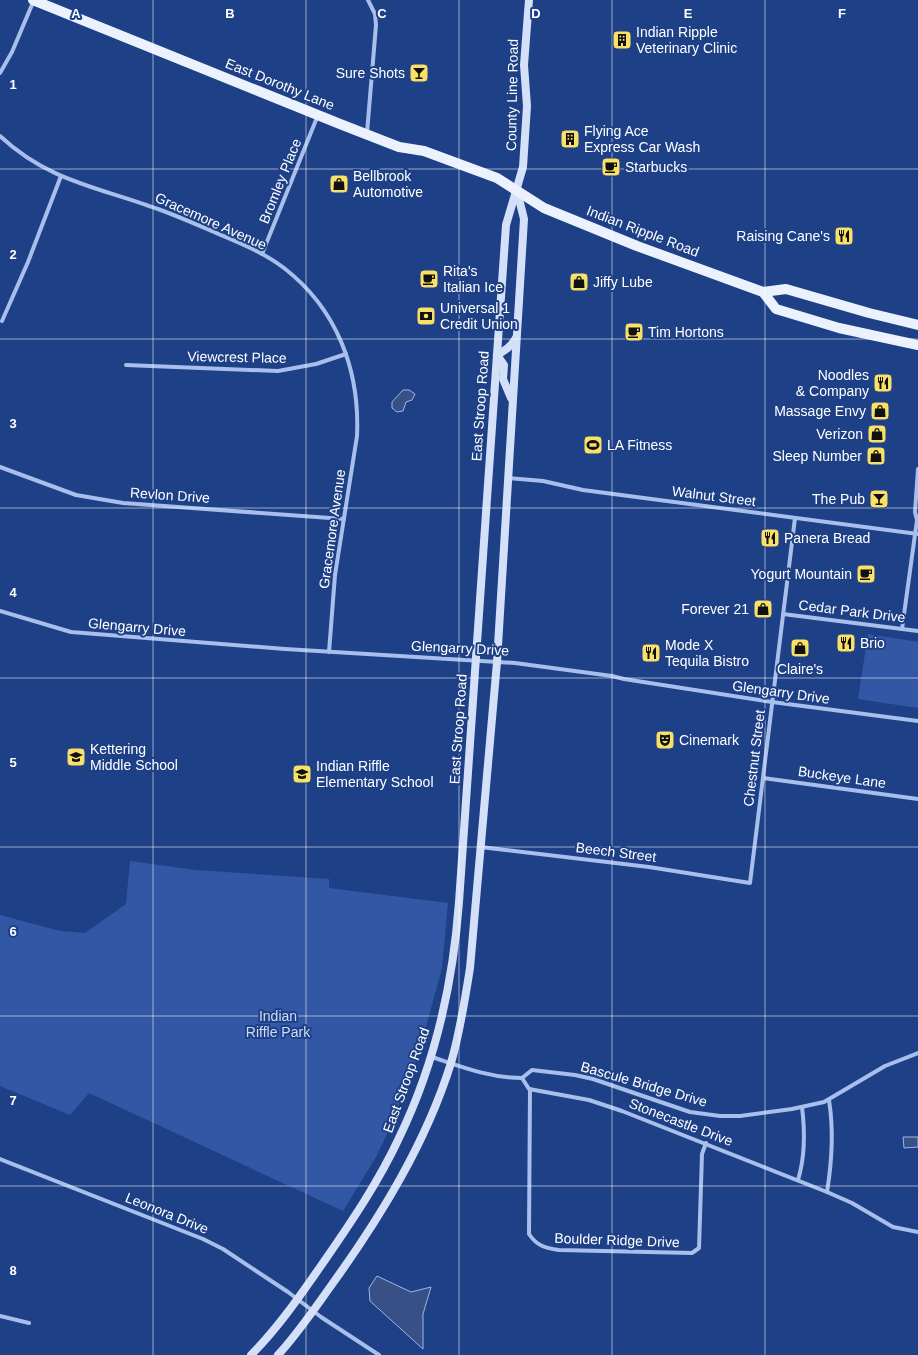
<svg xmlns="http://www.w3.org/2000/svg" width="918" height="1355" font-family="Arial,sans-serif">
<rect width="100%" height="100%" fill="#1e4087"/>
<g fill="#3258a5">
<path d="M868 634 918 642V708L858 699Z"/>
<path d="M130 861 195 870 329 879V888L448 903 442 968 418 1056 390 1128 376 1157 343 1211 89 1093 70 1115 0 1086V915L60 931 85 933 126 904Z"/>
</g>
<g fill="#385085" stroke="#9bb8ec">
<path d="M403 390H409L415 394 412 400 406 402 403 411 397 412 392 408V402Z"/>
<path d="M903 1137H918V1147L904 1148Z"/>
<path d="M377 1276 411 1292 431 1287 423 1314V1349L370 1301 369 1288Z"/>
</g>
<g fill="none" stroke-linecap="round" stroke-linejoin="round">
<g stroke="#a8bfeb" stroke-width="4">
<path d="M0 73 12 52 34 0"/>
<path d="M367 133 376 25 375 14 368 0"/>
<path d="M0 136C46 179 92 186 149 206 171 213 193 223 214 232 238 242 263 252 284 268 337 309 360 370 357 436L335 575 329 652"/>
<path d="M262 254 318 115"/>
<path d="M2 321 28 262 61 176"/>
<path d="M126 365 278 371 316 364 346 354"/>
<path d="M0 467 76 495 123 503 344 519"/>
<path d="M508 478 543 481 583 490 918 534"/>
<path d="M0 611 71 632 285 649 515 663 612 676 624 679 772 702 918 721"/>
<path d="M783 614 918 631"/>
<path d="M902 629 917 520 915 512 918 469"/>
<path d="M763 778 918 799"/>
<path d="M480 847 649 867 750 883 795 518"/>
<path d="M432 1057C462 1067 490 1078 522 1078"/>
<path d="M522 1078 529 1089 589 1100 622 1111 827 1192 852 1203 893 1227 918 1232"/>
<path d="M522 1078 532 1070 575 1075 593 1079 690 1112 720 1116H740L792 1109 824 1102 885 1066 918 1053"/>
<path d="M530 1089 529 1234C537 1246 545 1248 559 1250L692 1253 699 1248 702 1154 706 1143"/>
<path d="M0 1159 203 1239 223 1249 288 1292 321 1317 379 1355"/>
<path d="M798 1180C805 1157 805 1131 802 1107"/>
<path d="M827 1192C832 1161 834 1131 829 1100"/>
<path d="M0 1316 29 1323"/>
</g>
<g stroke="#d4dff8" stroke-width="8">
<path d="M511 398 503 379 504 365 497 355C505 350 511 347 516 338"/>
<path d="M251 1355C279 1327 302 1293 325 1260 352 1221 379 1181 399 1138 435 1064 453 984 459 902L506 225 523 167 527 106 524 65 529 0"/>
<path d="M278 1355C299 1332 315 1308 333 1283 381 1216 426 1143 451 1063 460 1032 465 1000 470 968L497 662 524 219 517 191"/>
</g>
<g stroke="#ecf1fe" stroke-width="10">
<path d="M33 0 340 124 399 147 424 151 497 178 544 208 637 246 763 292 786 289 869 313 918 325"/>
<path d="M763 292 776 309 839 328 918 345"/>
</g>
</g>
<path fill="none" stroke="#fff" stroke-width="1" stroke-opacity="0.55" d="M153 0V1355M306 0V1355M459 0V1355M612 0V1355M765 0V1355M0 169H918M0 339H918M0 508H918M0 678H918M0 847H918M0 1016H918M0 1186H918"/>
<defs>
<g id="building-square" transform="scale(1)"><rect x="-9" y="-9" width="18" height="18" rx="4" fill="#f9e067" stroke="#1e4087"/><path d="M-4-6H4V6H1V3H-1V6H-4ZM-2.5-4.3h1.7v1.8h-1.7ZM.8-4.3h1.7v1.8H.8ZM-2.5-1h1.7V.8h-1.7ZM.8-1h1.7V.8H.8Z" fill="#111"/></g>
<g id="bar-square" transform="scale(1)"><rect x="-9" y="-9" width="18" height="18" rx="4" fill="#f9e067" stroke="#1e4087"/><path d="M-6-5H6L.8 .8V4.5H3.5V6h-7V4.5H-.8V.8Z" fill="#111"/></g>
<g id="cafe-square" transform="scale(1)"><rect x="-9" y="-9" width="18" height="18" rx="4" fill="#f9e067" stroke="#1e4087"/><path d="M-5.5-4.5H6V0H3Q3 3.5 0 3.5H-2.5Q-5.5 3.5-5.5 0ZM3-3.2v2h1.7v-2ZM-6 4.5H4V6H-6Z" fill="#111"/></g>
<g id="shop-square" transform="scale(1)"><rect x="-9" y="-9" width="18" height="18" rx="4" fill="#f9e067" stroke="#1e4087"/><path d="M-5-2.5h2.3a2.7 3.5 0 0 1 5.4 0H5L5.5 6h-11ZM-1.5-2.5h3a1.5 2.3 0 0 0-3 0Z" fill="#111"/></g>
<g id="restaurant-square" transform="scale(1)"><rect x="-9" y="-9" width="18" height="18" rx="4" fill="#f9e067" stroke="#1e4087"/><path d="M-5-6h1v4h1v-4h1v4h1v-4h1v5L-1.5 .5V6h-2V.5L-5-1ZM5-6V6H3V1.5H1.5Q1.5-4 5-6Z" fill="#111"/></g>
<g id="bank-square" transform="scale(1)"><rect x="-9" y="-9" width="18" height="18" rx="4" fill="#f9e067" stroke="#1e4087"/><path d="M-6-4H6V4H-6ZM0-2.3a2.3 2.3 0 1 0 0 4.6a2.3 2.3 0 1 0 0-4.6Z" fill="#111"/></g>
<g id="stadium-square" transform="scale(1)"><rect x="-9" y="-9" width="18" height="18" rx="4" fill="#f9e067" stroke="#1e4087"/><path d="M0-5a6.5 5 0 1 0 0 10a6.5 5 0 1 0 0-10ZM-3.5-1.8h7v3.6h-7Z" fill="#111"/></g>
<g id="theatre-square" transform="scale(1)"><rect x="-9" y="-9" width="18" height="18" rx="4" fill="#f9e067" stroke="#1e4087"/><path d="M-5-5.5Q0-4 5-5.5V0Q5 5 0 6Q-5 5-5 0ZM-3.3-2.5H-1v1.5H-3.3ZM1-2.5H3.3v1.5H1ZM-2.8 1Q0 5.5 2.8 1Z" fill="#111"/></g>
<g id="school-square" transform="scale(1)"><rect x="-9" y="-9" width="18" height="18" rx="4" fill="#f9e067" stroke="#1e4087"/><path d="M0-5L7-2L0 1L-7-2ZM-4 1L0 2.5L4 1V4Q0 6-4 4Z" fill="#111"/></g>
</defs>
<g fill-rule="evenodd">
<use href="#building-square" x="622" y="40"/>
<use href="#bar-square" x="419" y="73"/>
<use href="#building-square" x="570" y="139"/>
<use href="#cafe-square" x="611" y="167"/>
<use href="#shop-square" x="339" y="184"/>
<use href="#restaurant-square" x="844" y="236"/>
<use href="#cafe-square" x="429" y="279"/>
<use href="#shop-square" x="579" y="282"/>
<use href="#bank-square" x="426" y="316"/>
<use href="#cafe-square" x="634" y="332"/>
<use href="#restaurant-square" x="883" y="383"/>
<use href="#shop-square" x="880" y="411"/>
<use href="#shop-square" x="877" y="434"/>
<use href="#stadium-square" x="593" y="445"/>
<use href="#shop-square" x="876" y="456"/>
<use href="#bar-square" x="879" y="499"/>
<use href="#restaurant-square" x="770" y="538"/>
<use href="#cafe-square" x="866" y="574"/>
<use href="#shop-square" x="763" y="609"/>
<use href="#restaurant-square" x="846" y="643"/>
<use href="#shop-square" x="800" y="648"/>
<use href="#restaurant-square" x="651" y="653"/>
<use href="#theatre-square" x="665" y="740"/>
<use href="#school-square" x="76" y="757"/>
<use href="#school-square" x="302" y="774"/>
</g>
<g text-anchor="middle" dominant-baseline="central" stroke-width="4" stroke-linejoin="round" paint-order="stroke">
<g font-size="14" fill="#fff" stroke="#1e4087" text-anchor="start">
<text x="636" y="32">Indian Ripple<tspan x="636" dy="16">Veterinary Clinic</tspan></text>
<text x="405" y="73" text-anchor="end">Sure Shots</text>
<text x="584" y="131">Flying Ace<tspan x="584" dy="16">Express Car Wash</tspan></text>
<text x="625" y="167">Starbucks</text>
<text x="353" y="176">Bellbrook<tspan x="353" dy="16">Automotive</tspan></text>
<text x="830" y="236" text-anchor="end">Raising Cane's</text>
<text x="443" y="271">Rita's<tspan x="443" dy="16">Italian Ice</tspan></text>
<text x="593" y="282">Jiffy Lube</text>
<text x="440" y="308">Universal 1<tspan x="440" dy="16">Credit Union</tspan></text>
<text x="648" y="332">Tim Hortons</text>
<text x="869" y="375" text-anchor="end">Noodles<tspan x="869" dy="16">&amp; Company</tspan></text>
<text x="866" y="411" text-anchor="end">Massage Envy</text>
<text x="863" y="434" text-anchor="end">Verizon</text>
<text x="607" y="445">LA Fitness</text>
<text x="862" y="456" text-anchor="end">Sleep Number</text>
<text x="865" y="499" text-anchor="end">The Pub</text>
<text x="784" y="538">Panera Bread</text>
<text x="852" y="574" text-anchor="end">Yogurt Mountain</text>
<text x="749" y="609" text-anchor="end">Forever 21</text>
<text x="860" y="643">Brio</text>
<text x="665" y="645">Mode X<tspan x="665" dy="16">Tequila Bistro</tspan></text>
<text x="800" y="669" text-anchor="middle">Claire's</text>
<text x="679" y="740">Cinemark</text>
<text x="90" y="749">Kettering<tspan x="90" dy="16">Middle School</tspan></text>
<text x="316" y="766">Indian Riffle<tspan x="316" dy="16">Elementary School</tspan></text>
</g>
<g font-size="14" fill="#fff" stroke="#1e4087">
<text transform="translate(280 84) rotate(22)">East Dorothy Lane</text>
<text transform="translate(512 95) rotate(-89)">County Line Road</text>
<text transform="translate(280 181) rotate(-68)">Bromley Place</text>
<text transform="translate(211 221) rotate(24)">Gracemore Avenue</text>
<text transform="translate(643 231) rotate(21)">Indian Ripple Road</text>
<text transform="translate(237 357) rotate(1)">Viewcrest Place</text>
<text transform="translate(480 406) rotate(-86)">East Stroop Road</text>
<text transform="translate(170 495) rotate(4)">Revlon Drive</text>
<text transform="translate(714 496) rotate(7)">Walnut Street</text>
<text transform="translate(332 529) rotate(-82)">Gracemore Avenue</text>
<text transform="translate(852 611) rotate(7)">Cedar Park Drive</text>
<text transform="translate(137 627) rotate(5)">Glengarry Drive</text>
<text transform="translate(460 648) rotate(3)">Glengarry Drive</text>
<text transform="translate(781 692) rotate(8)">Glengarry Drive</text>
<text transform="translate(458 729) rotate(-86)">East Stroop Road</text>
<text transform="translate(754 758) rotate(-83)">Chestnut Street</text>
<text transform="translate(842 777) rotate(8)">Buckeye Lane</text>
<text transform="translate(616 852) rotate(7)">Beech Street</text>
<text transform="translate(406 1080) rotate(-70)">East Stroop Road</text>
<text transform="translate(644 1084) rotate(16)">Bascule Bridge Drive</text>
<text transform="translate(681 1122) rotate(21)">Stonecastle Drive</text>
<text transform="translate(167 1213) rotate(22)">Leonora Drive</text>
<text transform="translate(617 1240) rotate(2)">Boulder Ridge Drive</text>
</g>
<g font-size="14" fill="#cddcf8" stroke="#1e4087">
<text x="278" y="1016">Indian<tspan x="278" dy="16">Riffle Park</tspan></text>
</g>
</g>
<g font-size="13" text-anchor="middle" font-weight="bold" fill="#fff" stroke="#1e4087" stroke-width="4" stroke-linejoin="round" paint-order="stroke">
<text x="76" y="18">A</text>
<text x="230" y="18">B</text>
<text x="382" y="18">C</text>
<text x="536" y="18">D</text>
<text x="688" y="18">E</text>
<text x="842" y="18">F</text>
<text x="13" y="89">1</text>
<text x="13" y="259">2</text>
<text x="13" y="428">3</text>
<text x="13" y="597">4</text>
<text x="13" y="767">5</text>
<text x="13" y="936">6</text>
<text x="13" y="1105">7</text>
<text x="13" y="1275">8</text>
</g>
</svg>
